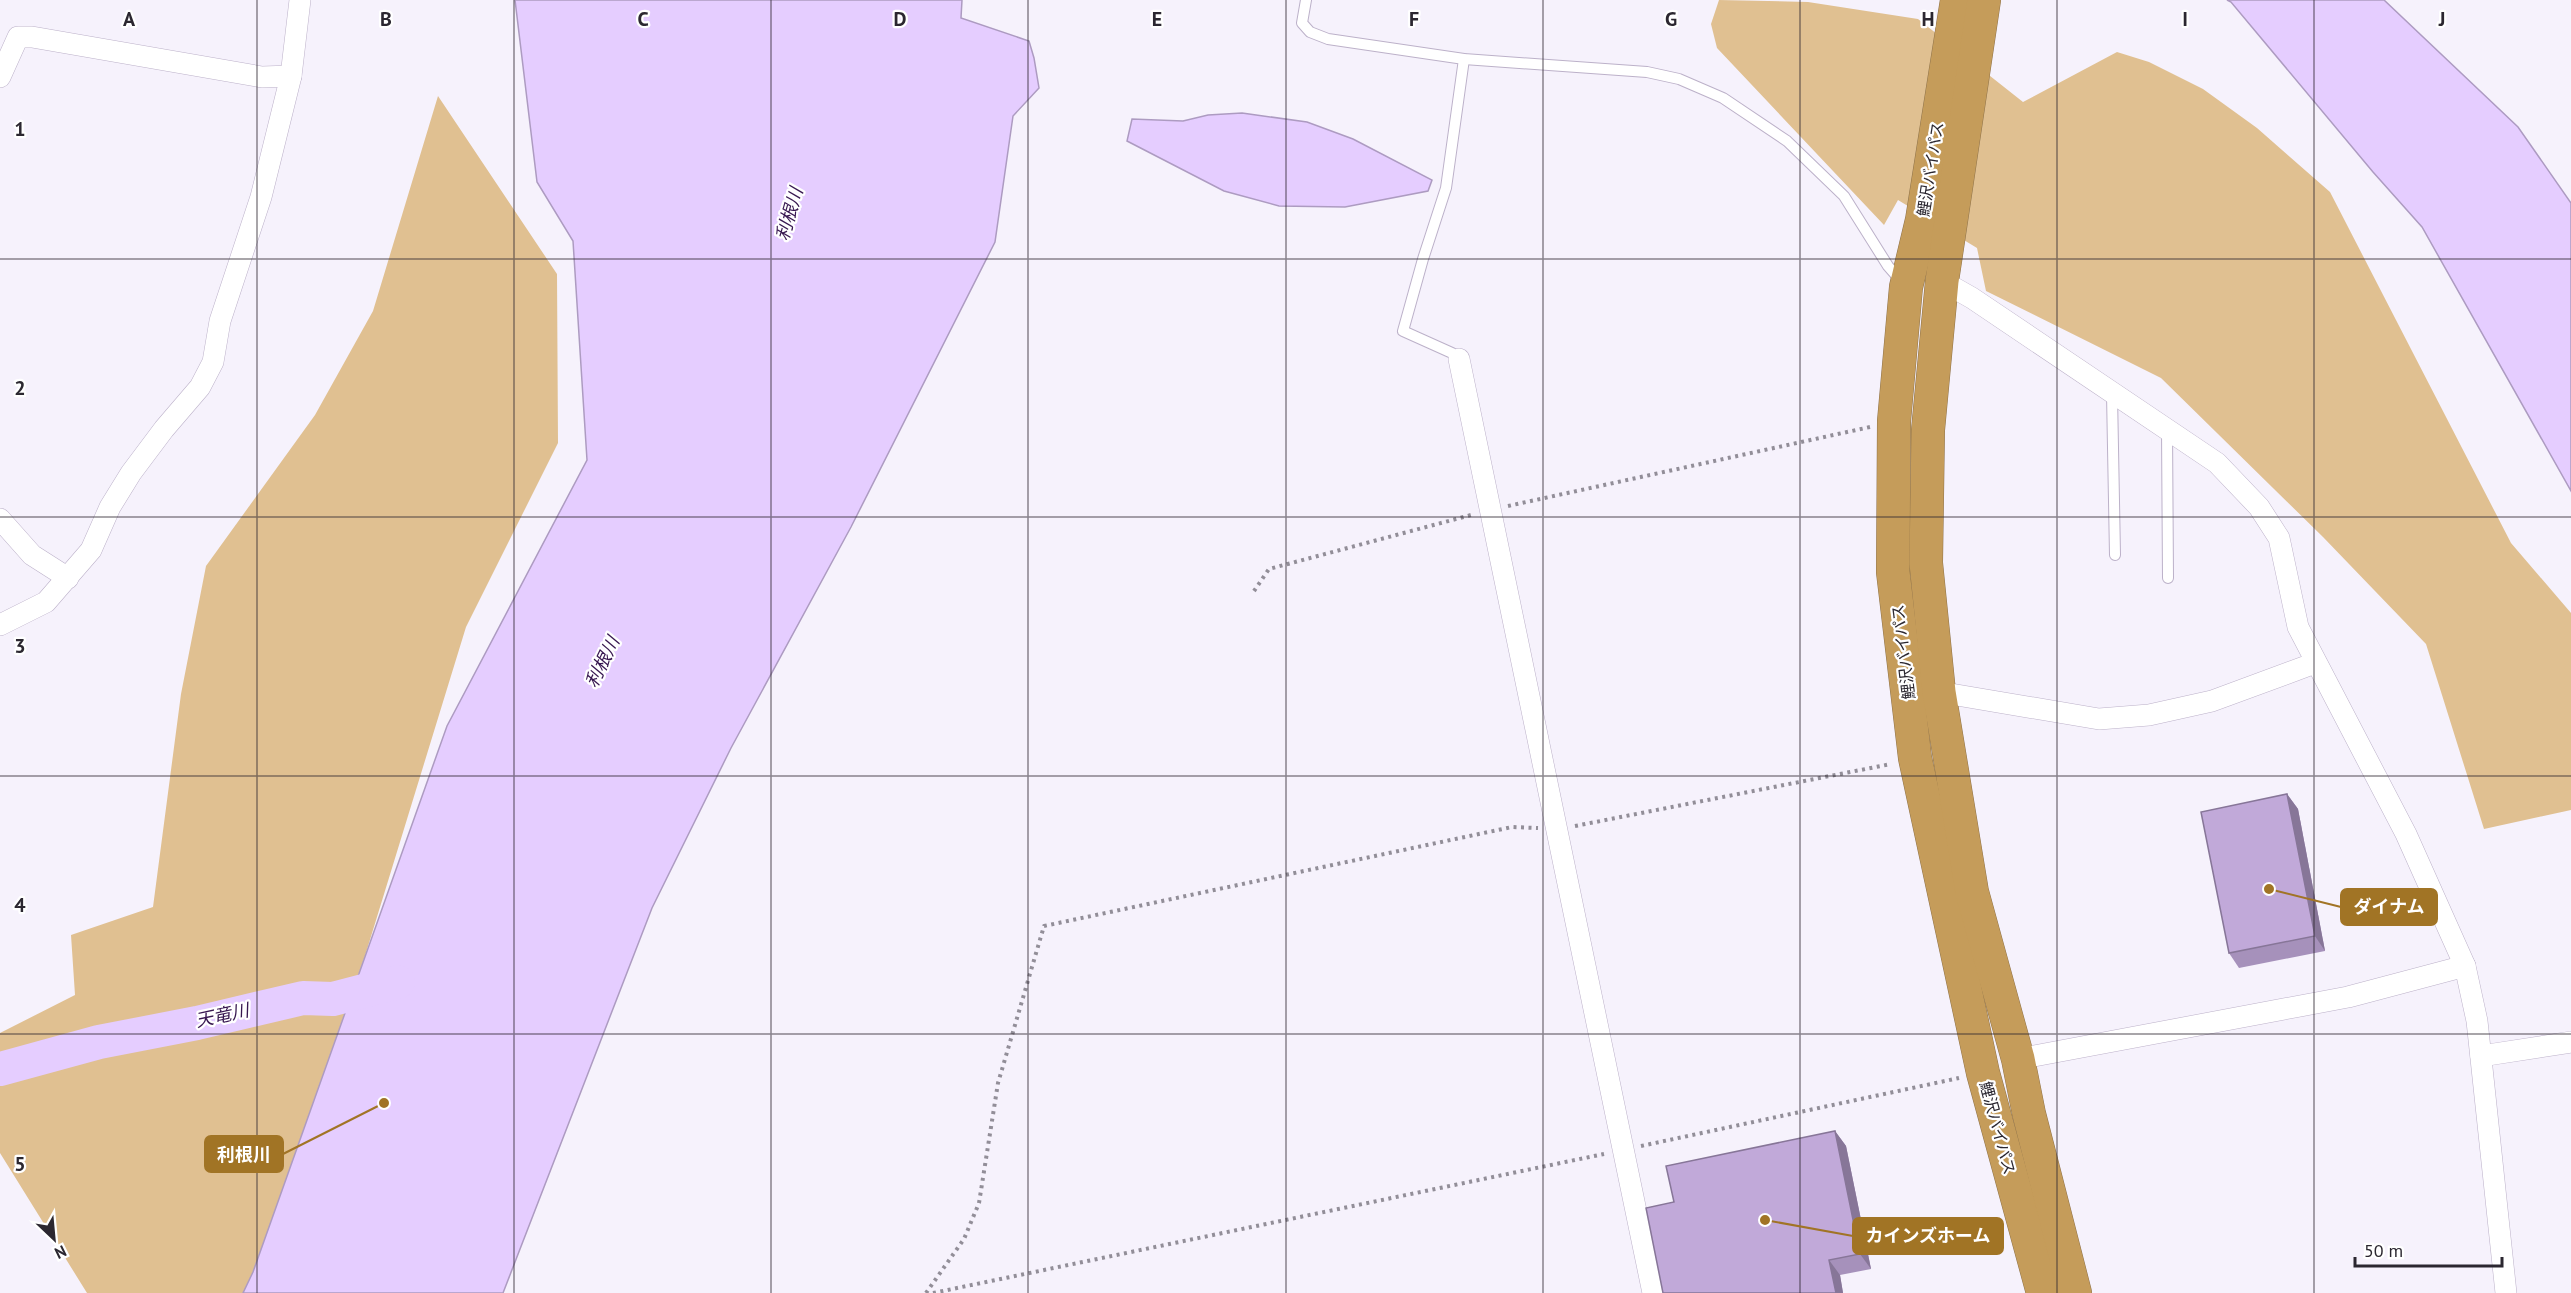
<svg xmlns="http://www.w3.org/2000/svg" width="2571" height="1293" font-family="'PT Sans','Noto Sans JP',sans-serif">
<rect width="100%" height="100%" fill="#f6f2fc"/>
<g fill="#e0c091">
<path d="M1719 0 1808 2 1918 19 2023 102 2117 52 2149 62 2203 89 2257 128 2330 192 2511 543 2571 613V810L2484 829 2426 644 2323 537 2161 378 1986 291 1977 248 1898 200 1884 225 1717 48 1711 24Z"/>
<path d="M438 96 557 274 558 443 466 627 365 956 253 1272 243 1293H87L0 1153V1033L75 995 71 935 153 907 181 694 206 566 315 415 373 311Z"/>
</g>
<g fill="#e5cdff" stroke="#ad9bc1" stroke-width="1.5">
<path d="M515 0H962L961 18 1029 41 1034 58 1039 88 1013 116 995 242 851 527 731 748 652 908 503 1293H243L253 1272 447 726 587 460 573 241 537 182Z"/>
<path d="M2227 0H2384L2518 127 2571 203V491L2422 227 2373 172 2231 2Z"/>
<path d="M1242 113 1307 122 1353 139 1432 180 1428 191 1345 207 1279 206 1224 191 1127 141 1132 119 1183 121 1208 115Z"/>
</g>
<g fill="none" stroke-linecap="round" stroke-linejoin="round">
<path stroke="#e5cdff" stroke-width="34" d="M0 1069 99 1042 197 1023 303 998 333 999 398 982"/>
<g stroke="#bcb1c9" stroke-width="12">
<g id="lane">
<path d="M1306 0 1302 23 1310 32 1328 39 1464 59 1647 72 1679 79 1723 98 1787 141 1844 196 1888 266 1902 282"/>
<path d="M1459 359 1452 353 1403 331 1423 259 1446 188 1464 59"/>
<path d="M2112 394 2115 555"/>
<path d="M2167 429 2168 578"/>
</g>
</g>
<g stroke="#bcb1c9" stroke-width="22">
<g id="street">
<path d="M0 77 18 37H32L262 77 291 76"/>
<path d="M1942 281 1972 298 2217 463 2259 507 2279 538 2298 627 2406 834 2465 966 2477 1021 2506 1293"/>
<path d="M1459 359 1653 1293"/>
<path d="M0 519 32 555 68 578"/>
<path d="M0 625 46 602 91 550 110 507 131 473 164 429 200 387 213 362 220 321 261 197 291 76 300 0"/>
<path d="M1939 692 2099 719 2149 715 2212 701 2315 663"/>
<path d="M2481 1056 2571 1042"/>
<path d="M2018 1059 2348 997 2465 966"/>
</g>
</g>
<g stroke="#8f734b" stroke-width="34">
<g id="highway">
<path d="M1957 0 1922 220 1906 287 1894 421 1893 572 1915 758 1983 1073 2043 1293"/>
<path d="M1984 0 1942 281 1928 430 1926 563 1939 692 1972 892 2018 1059 2029 1114 2075 1293"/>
</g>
</g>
<g stroke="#928e98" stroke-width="4" stroke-dasharray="3 4.5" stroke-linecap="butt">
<path d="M1508 506 1870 427"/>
<path d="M1254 591 1269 569 1471 515"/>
<path d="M1575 826 1891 764"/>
<path d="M1641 1146 1959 1078"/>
<path d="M926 1293 964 1239 979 1203 998 1083 1044 926 1512 827 1538 828"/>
<path d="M933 1293 1604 1154"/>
</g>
<use href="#lane" stroke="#fff" stroke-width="10"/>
<use href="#street" stroke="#fff" stroke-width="21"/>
<use href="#highway" stroke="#c59c5a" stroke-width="33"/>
</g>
<g fill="#a691bb">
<path d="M2287 794 2298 809 2325 951 2239 968 2229 953Z"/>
<path d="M1835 1131 1846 1146 1871 1269 1840 1275 1843 1293H1663L1674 1202Z"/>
</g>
<g fill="#877698">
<path d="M2287 794 2298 809 2325 951 2315 936Z"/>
<path d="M1835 1131 1846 1146 1871 1269 1860 1254Z"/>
<path d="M1829 1260 1840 1275 1843 1293H1836Z"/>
</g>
<g fill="#c1a9d9" stroke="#877698" stroke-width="1.5">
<path d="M2287 794 2315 936 2229 953 2201 812Z"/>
<path d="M1835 1131 1860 1254 1829 1260 1836 1293H1663L1646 1208 1674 1202 1666 1166Z"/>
</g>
<path fill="none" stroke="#2b2730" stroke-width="1.5" stroke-opacity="0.55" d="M257 0V1293M514 0V1293M771 0V1293M1028 0V1293M1286 0V1293M1543 0V1293M1800 0V1293M2057 0V1293M2314 0V1293M0 259H2571M0 517H2571M0 776H2571M0 1034H2571"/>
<g text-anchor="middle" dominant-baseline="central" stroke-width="4.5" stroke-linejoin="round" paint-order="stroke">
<g font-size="16" fill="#2b2730" stroke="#fff">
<text transform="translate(1930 169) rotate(-81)">鯉沢バイパス</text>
<text transform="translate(1903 652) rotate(-97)">鯉沢バイパス</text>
<text transform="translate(1998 1128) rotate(75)">鯉沢バイパス</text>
</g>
<g font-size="18" font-style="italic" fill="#371750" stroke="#fff">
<text transform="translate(789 214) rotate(-74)">利根川</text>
<text transform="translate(602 662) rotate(-64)">利根川</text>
<text transform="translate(222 1015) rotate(-12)">天竜川</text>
</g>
</g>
<g font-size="20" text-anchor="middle" font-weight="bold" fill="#2b2730" stroke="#fff" stroke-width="4.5" stroke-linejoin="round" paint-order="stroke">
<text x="129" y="26">A</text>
<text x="386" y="26">B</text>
<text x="643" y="26">C</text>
<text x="900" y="26">D</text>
<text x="1157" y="26">E</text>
<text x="1414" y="26">F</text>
<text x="1671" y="26">G</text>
<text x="1928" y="26">H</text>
<text x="2185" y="26">I</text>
<text x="2442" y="26">J</text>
<text x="20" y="136">1</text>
<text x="20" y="395">2</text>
<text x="20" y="653">3</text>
<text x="20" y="912">4</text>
<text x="20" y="1171">5</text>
</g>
<path fill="none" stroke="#a17425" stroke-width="2" d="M2269 889L2341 907M384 1103L283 1154M1765 1220L1853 1236"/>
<g fill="#a17425" stroke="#fff" stroke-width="2">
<circle cx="2269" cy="889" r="6"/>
<circle cx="384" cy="1103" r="6"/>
<circle cx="1765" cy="1220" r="6"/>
</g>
<g fill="#a17425" stroke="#a17425" stroke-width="2">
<rect x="2341" y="889" width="96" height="36" rx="6"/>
<rect x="205" y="1136" width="78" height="36" rx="6"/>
<rect x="1853" y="1218" width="150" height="36" rx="6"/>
</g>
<g font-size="18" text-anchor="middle" font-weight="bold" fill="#fff">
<text x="2389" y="913">ダイナム</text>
<text x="244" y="1161">利根川</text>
<text x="1928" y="1242">カインズホーム</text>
</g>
<g transform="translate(54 1239) rotate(154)" stroke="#ffffff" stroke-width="4.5" paint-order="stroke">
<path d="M0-4.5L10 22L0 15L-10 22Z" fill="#2b2730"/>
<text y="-9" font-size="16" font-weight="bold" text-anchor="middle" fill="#2b2730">N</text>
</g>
<path d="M2355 1257v9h147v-9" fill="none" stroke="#2b2730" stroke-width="3"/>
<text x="2364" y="1257" font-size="18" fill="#2b2730" stroke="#ffffff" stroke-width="4.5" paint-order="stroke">50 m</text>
</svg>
